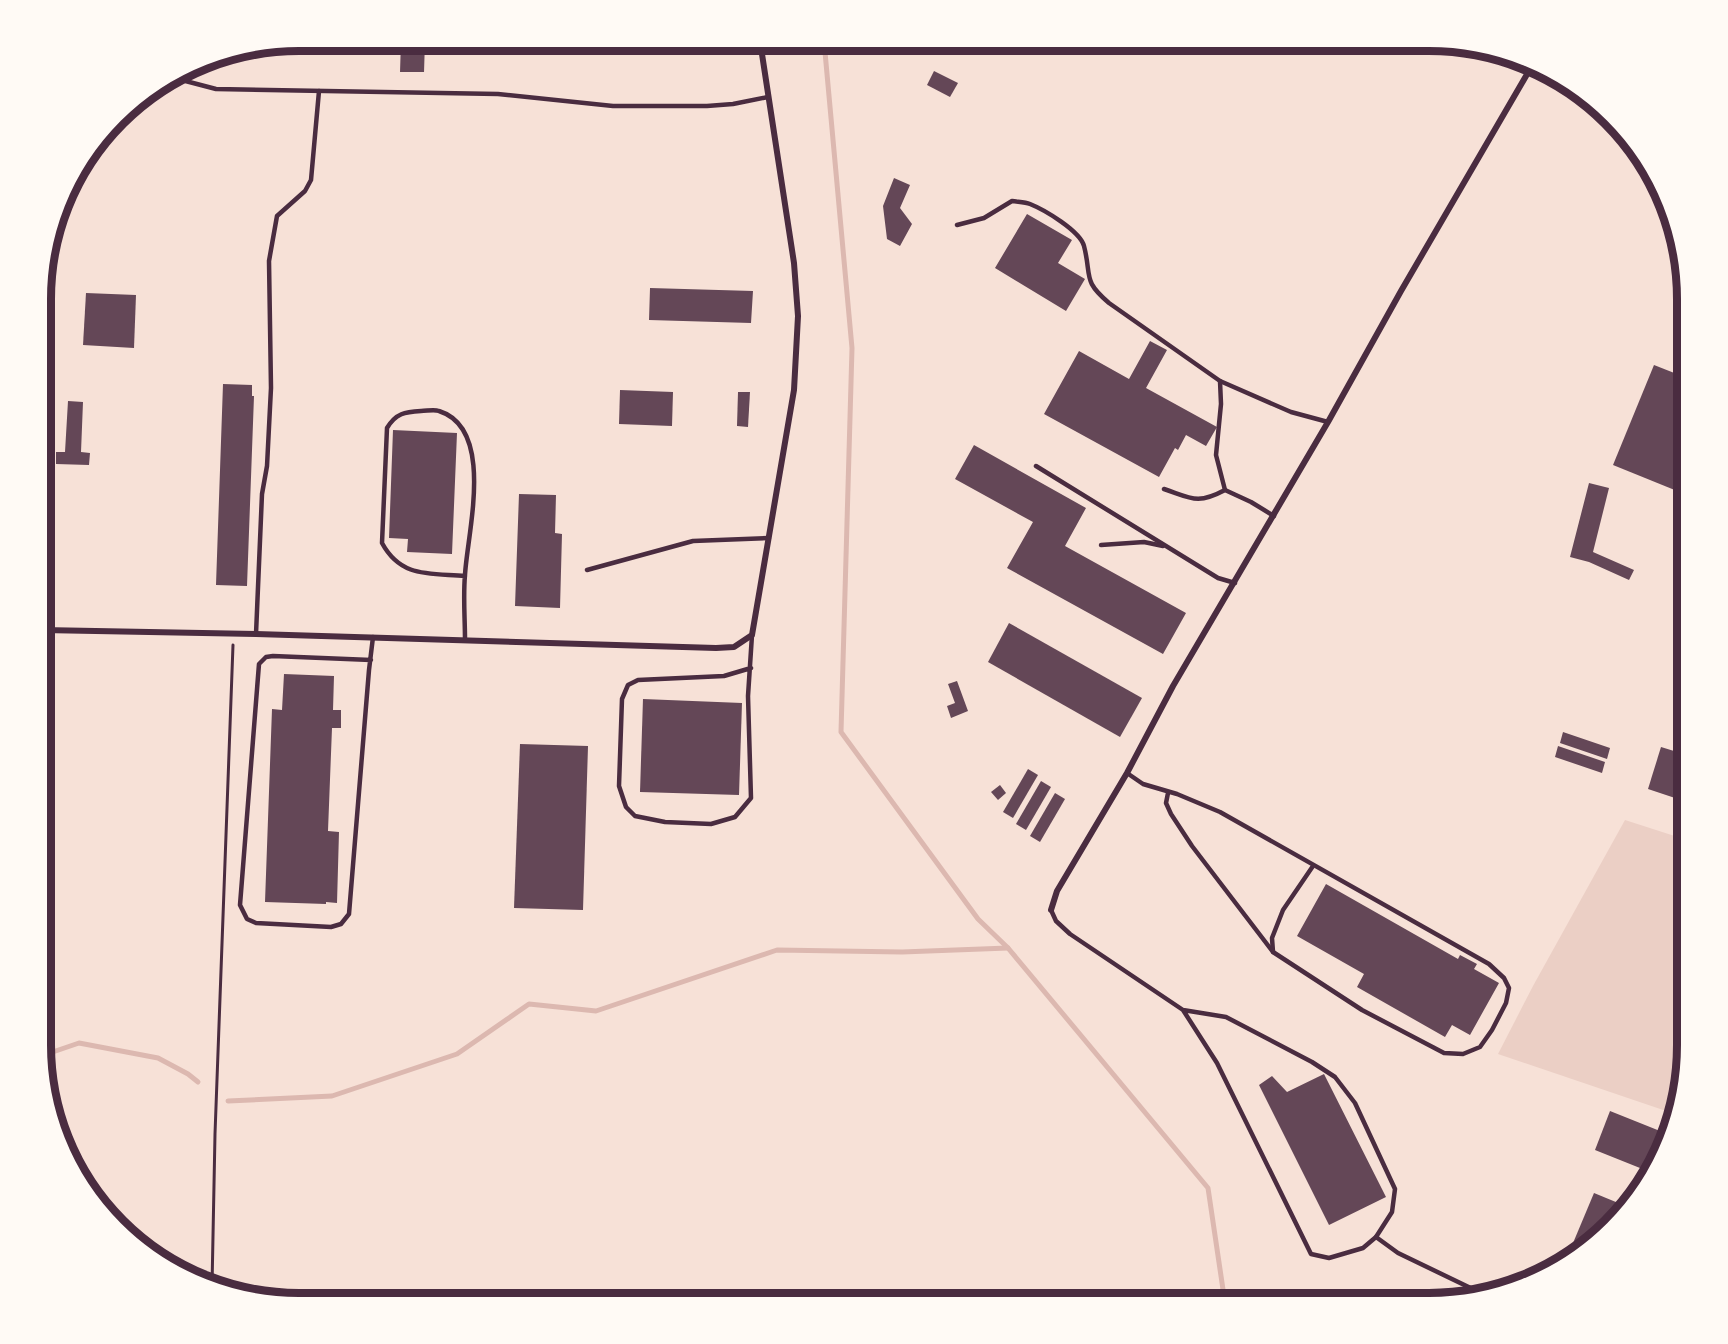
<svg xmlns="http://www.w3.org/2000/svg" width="1728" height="1344" font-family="Montserrat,sans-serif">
<rect width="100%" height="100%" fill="#f7e1d7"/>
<path fill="#ebcfc5" d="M1625 820 1687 840V1062L1675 1114 1498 1054 1533 986Z"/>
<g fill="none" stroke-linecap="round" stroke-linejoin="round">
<g stroke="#dcb8b0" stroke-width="5">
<path d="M824 41 852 348 841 732 978 919 1008 948 1208 1188 1225 1303"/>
<path d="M41 1056 79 1043 158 1058 188 1074 198 1082"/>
<path d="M228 1101 332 1096 457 1054 529 1004 596 1011 777 950 902 952 1008 948"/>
</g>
</g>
<g fill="#644757">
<path d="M401 41H425L424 72H400Z"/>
<path d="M934 71 958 83 950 97 927 85Z"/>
<path d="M894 178 910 185 900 208 912 224 900 246 887 239 883 206Z"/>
<path d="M1027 214 1072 240 1058 263 1085 279 1066 311 995 268Z"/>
<path d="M650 288 753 291 751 323 649 320Z"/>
<path d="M86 293 136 295 134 348 83 345Z"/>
<path d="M43 320 54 322 51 354 43 353Z"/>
<path d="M1150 341 1167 350 1146 388 1217 427 1206 446 1186 435 1178 450 1175 448 1159 477 1044 414 1079 351 1129 379Z"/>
<path d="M1654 365 1687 378V495L1613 465Z"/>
<path d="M223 384 252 385V396H254L247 586 216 585Z"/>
<path d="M620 390 673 392 672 426 619 424Z"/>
<path d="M738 392H750L748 427 737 426Z"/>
<path d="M68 401 83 402 81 452 90 453 89 465 56 464V452H65Z"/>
<path d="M393 430 457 433 452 554 407 552 408 539 389 538Z"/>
<path d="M974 445 1086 508 1065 546 1186 613 1163 654 1007 568 1033 522 955 479Z"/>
<path d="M1589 483 1609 488 1593 552 1634 570 1629 580 1589 562 1570 557Z"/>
<path d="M519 494 556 495 555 533 562 534 560 608 515 606Z"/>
<path d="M1009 623 1142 698 1120 737 988 662Z"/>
<path d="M284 674 334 676 333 710H341V728H332L328 831 339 832 337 903 326 902V904L265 902 272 709 282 710Z"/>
<path d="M957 681 968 711 951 718 947 706 955 703 948 684Z"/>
<path d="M643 699 742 703 739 795 640 792Z"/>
<path d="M1563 732 1610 748 1607 759 1560 743Z"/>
<path d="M520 744 588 746 583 910 514 908Z"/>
<path d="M1558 746 1605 762 1602 773 1555 757Z"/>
<path d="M1661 747 1687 755V802L1648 789Z"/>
<path d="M1028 769 1038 775 1013 818 1003 812Z"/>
<path d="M1041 781 1051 787 1026 830 1016 824Z"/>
<path d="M1000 785 1006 793 998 800 991 792Z"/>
<path d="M1055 793 1065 799 1040 842 1030 836Z"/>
<path d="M1326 884 1458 959 1460 955 1477 964 1474 969 1499 983 1470 1035 1452 1025 1445 1037 1357 987 1364 974 1297 936Z"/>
<path d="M1324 1074 1386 1197 1329 1225 1259 1085 1272 1076 1287 1092Z"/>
<path d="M1610 1111 1670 1135 1668 1144 1650 1172 1595 1150Z"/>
<path d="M1594 1193 1628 1207 1623 1216 1568 1255Z"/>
</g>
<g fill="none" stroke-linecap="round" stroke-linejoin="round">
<path stroke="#4a2c40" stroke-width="3" d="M212 1287 215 1134 233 645"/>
<g stroke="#4a2c40" stroke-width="4.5">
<path d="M174 78 216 89 498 94 613 106H707L733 104 768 97"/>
<path d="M957 225 984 218 1012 201C1018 202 1025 202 1030 204 1045 210 1080 231 1084 246 1092 277 1082 280 1109 303L1220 381 1291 412 1328 422"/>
<path d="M1220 381 1221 404 1216 455 1225 490"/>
<path d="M1036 466 1218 578 1235 583"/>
<path d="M1164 489C1191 498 1197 505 1225 490L1251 502 1274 516"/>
<path d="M1101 545 1144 542 1163 546"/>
<path d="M587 570 693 541 769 538"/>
<path d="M256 634 262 494 267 466 271 388 269 261 277 216 305 191 311 180 319 91"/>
<path d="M465 640C465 618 463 597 465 575 467 534 496 429 439 411 434 409 427 411 421 411 405 412 396 413 387 428L382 543C401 578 429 573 465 576"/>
<path d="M371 660 273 656 266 657 259 664 240 905 247 919 256 923 331 927 341 924 349 914 369 670 373 637"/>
<path d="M751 668 724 676 638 680 628 685 622 699 619 786 626 807 635 816 665 822 711 824 735 817 751 798 748 696 752 635"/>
<path d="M1127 773 1143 784 1177 794 1220 812 1489 964 1504 978 1509 988 1506 1003 1492 1030 1480 1047 1463 1054 1444 1053 1362 1010 1273 952 1192 846 1171 814 1166 803 1168 793"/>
<path d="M1051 910 1056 921 1070 934 1183 1010 1226 1017 1312 1062 1335 1077 1355 1103 1395 1189 1392 1212 1376 1237 1363 1248 1329 1258 1311 1254 1217 1063 1183 1010"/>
<path d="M1273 952 1272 938 1283 910 1313 866"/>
<path d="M1376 1237 1398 1253 1481 1293"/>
</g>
<g stroke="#4a2c40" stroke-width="6">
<path d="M42 630 256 634 716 648 734 647 752 635 794 390 798 316 794 263 760 41"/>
<path d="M1051 910 1057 891 1127 773 1173 686 1328 422 1401 291 1533 64"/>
</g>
</g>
<path d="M0 0H1728V1344H0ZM299 51H1429A248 248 0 0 1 1677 299V1045A248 248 0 0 1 1429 1293H299A248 248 0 0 1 51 1045V299A248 248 0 0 1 299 51Z" fill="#fffaf5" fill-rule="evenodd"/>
<path fill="none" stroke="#4a2c40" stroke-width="8" d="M299 51H1429A248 248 0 0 1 1677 299V1045A248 248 0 0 1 1429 1293H299A248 248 0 0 1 51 1045V299A248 248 0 0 1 299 51Z"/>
</svg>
